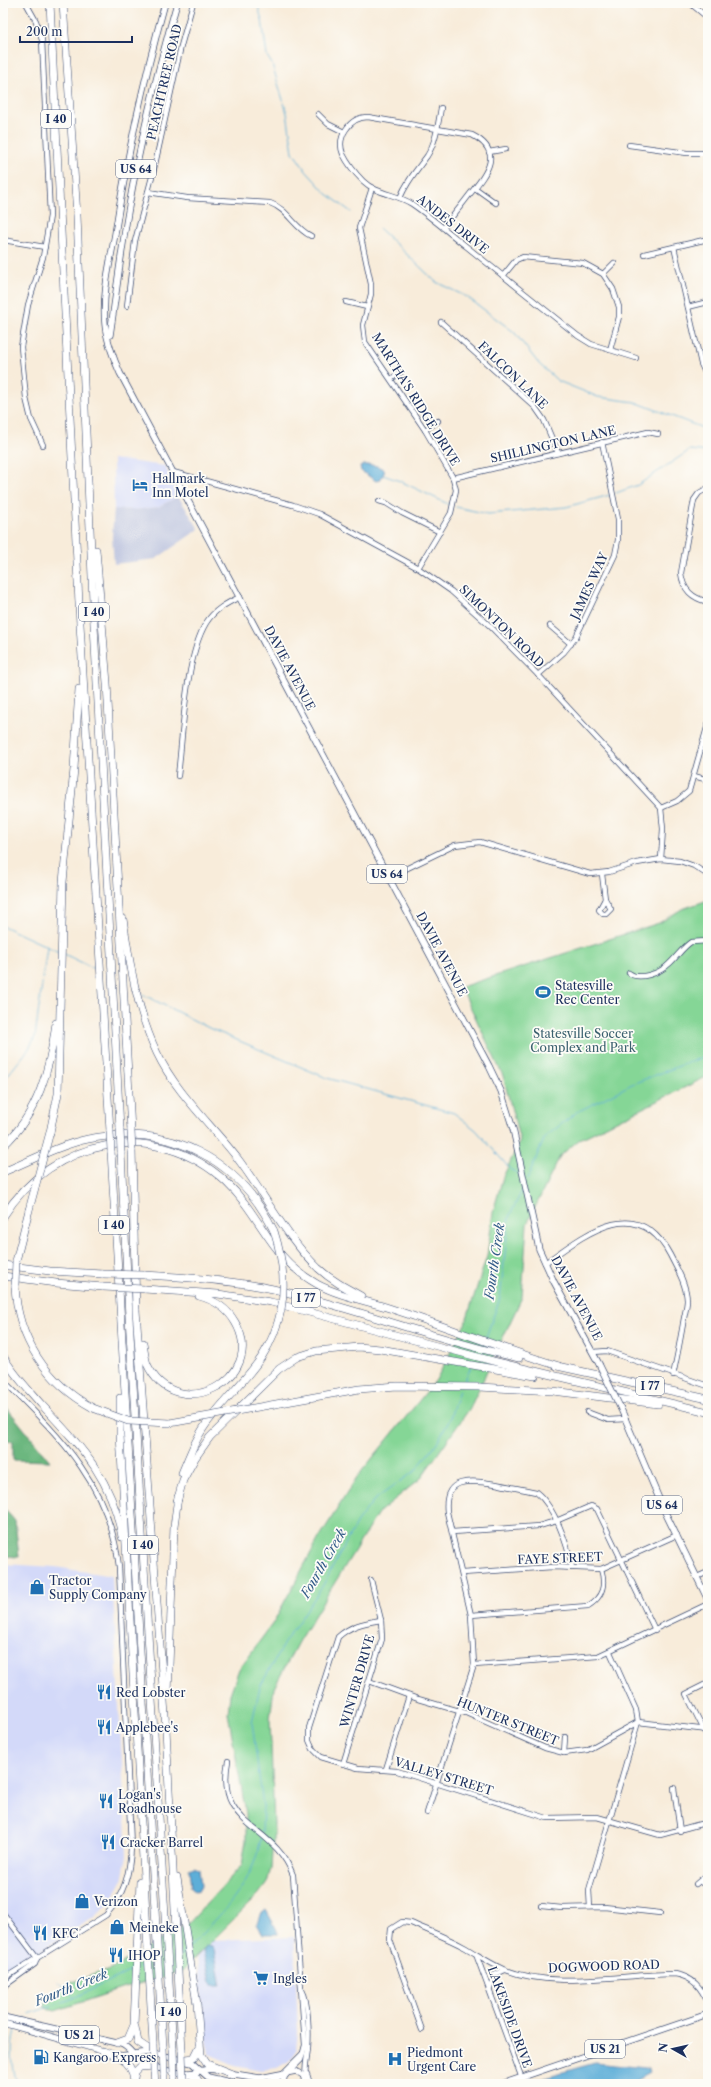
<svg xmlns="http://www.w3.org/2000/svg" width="711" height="2087" font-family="'Libre Caslon Text',serif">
<rect width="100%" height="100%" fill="#fdfcf7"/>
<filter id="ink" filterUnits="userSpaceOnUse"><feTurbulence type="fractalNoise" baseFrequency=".025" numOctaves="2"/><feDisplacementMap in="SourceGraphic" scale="8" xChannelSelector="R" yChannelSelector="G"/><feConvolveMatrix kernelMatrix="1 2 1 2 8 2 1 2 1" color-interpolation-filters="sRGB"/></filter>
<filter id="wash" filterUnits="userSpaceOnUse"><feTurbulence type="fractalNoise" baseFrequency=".012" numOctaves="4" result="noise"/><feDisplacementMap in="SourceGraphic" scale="16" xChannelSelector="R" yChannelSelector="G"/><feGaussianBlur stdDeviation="0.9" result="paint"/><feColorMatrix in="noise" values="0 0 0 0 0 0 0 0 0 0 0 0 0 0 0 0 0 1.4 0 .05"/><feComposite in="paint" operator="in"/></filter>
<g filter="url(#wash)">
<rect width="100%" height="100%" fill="#f8ecda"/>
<g fill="#d3d9f9">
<path d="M113 459 165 466 178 496 159 507 134 510 114 509Z"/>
<path d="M3 1564 55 1567 112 1576 127 1855 122 1881 110 1903 95 1917 3 1973Z"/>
<path d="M294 1937 298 2031 296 2050 289 2061 277 2068 261 2070 235 2065 209 2054 197 1957 213 1940Z"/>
</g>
<path fill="#bcc3de" d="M178 496 199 529 156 559 114 564 112 537 114 509 134 510 159 507Z"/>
<path fill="#85d696" stroke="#50827a" d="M708 900V1076L580 1139 560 1156 527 1224 522 1297 470 1408 420 1479 378 1513 298 1642 274 1688 270 1719 274 1824 271 1868 267 1883 258 1895 181 1972 124 1988 55 2011 45 2008V2002L67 1984 115 1967 189 1923 242 1865 246 1840V1814L228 1713 230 1694 239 1669 273 1623 319 1538 357 1477 436 1380 465 1324 487 1256 493 1212 503 1177 520 1141 503 1076 461 987 659 923 682 909Z"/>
<g fill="#6cb77f" stroke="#44736e">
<path d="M3 1403 50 1461 13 1460V1441L3 1442Z"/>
<path d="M3 1507 15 1521 19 1557 3 1556Z"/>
</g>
<g fill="#5daed8" stroke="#3c6e9b">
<path d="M364 465C372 465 379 465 385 471L380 480 376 481 361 471 360 467Z"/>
<path d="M194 1867 199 1869 201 1886 199 1890 195 1891 191 1888 189 1869Z"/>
<path d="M266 1910 277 1930V1934H263L257 1924 260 1915Z"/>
<path d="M206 1946H212L214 1949 221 1985H213L210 1982 203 1951Z"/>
<path d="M595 2063 646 2068 649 2069 650 2072 634 2081 624 2084H529L534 2080Z"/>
</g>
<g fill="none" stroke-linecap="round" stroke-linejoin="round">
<g stroke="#5daed8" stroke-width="1">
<path d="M257 3 262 20 267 56 272 64 287 113 293 152 306 171 326 193 351 212"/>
<path d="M379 228 436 282 467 297 514 332 539 364 558 381 598 397 635 402 708 430"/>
<path d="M383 475 400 481 450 505"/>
<path d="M616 493 638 485 690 450 708 452"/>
<path d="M456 507 488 514 566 507 610 495"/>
<path d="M3 926 59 952"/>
<path d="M64 954 95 969"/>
<path d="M140 993 211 1029 327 1078 454 1113 476 1130 511 1170 520 1174"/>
<path d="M3 1081 28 1050 35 1037 47 947"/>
<path d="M527 1180 545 1137 577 1112 632 1084 708 1055"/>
<path d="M486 1337 500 1298 509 1217 523 1189"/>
<path d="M463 1384 471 1367"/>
<path d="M262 1832 263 1806 252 1722 260 1687 284 1643 322 1587 357 1522 374 1500 415 1471 436 1444 449 1421 459 1390"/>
<path d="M190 1946C223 1912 253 1886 261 1837"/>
<path d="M181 1956 185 1951"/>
<path d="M139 1968 146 1966"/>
<path d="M58 1982 74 1997"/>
<path d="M23 2020 29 2014 74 1998 133 1970"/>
<path d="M15 2030C10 2049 12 2064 17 2084"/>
</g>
</g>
</g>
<g filter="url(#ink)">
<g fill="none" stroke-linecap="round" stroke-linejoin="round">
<g stroke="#3c4b71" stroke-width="6">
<g id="minor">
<path d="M26 3 36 21 42 40 50 216 43 257 28 305 21 347 26 398 31 419 43 445"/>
<path d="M690 3 708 18"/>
<path d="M318 114 328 124 344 132"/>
<path d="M629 145 687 153H708"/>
<path d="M489 152 506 149"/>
<path d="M372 188 359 228 371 284V294L363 325 365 342 425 430 453 478 456 490 451 513 418 568"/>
<path d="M475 188 496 203"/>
<path d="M148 192 187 198 270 203C288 209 294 228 311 236"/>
<path d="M400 198C407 181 416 171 427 156 436 142 438 124 441 108"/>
<path d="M443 228C452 217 461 206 470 194 486 174 505 152 472 135L368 117C350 117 336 137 343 154 347 162 356 174 363 181 376 194 397 194 412 204 431 217 449 233 467 247 504 277 541 306 578 336L591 344 636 358"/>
<path d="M3 240 45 247"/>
<path d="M674 247 701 364 708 379"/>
<path d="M644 254 708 239"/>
<path d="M603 274 614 263"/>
<path d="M503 276 516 260 523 257 583 263 603 274 613 289 619 307V317L610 350"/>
<path d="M346 302 367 307"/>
<path d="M127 306 135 241 154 169 181 46 193 3"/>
<path d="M688 307 708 302"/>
<path d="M441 322 535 407 544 420 558 453"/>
<path d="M391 379 401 372"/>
<path d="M425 430 438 421"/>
<path d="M173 472 293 505 319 514 418 568 451 591 490 626 541 678 661 808 663 829 661 859"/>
<path d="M453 478 648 432 658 434"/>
<path d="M708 488 699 493 694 500 681 573C683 590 692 598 708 602"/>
<path d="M379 501 386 503 402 513 440 532"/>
<path d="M550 626 571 644"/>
<path d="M538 675 564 652 576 637 615 555 618 540V519L602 442"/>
<path d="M178 776C183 734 185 658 206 623 214 610 227 603 240 597"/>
<path d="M694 776 708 780"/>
<path d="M661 808 677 801 689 791 708 724"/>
<path d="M602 874 605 899"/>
<path d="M389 877 455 845 480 842 590 874 609 872 637 863 661 859 680 861 694 866 708 875"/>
<path d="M605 899 611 909 606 914H603L599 910Z"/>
<path d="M629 973C639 981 660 973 669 964 677 957 682 948 691 942L708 941"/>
<path d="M545 1263C584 1235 637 1192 670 1255 677 1269 686 1283 687 1300 687 1307 684 1316 683 1324 680 1341 677 1358 673 1375"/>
<path d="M593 1352 607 1351 708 1386"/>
<path d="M3 1380C59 1436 110 1484 119 1567L131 1847C130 1874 124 1895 106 1915L3 1979"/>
<path d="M587 1412 608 1420 626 1419"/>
<path d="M452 1532 539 1526 556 1521 591 1506 597 1509 655 1630"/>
<path d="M462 1573 553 1567 601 1569 677 1535"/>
<path d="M697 1577 708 1572"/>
<path d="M471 1615 588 1606C603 1597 606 1585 601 1569"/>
<path d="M381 1620C364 1623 351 1625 338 1637L309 1728V1740L313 1749 321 1757 358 1768 397 1771 547 1818 597 1817 660 1835 708 1822"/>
<path d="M474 1665 598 1656 708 1604"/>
<path d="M369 1681 418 1699 466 1713 545 1748 564 1753 587 1750 638 1722 708 1730"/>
<path d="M708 1683 686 1694 708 1738"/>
<path d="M564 1753 565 1737"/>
<path d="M228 1761C215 1828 274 1823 293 1875L305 2045 301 2060 290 2071"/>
<path d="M343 1764 382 1639 381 1620 371 1580"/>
<path d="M386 1769 409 1696"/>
<path d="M674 1788 680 1831"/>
<path d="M427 1813 474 1665 471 1615 447 1512C443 1476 471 1480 496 1484 509 1487 523 1489 536 1492 555 1507 568 1545 572 1568"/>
<path d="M702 1880V1883L708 1886"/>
<path d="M696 1884 708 1874"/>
<path d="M541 1906 562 1908 604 1907 660 1913"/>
<path d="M590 1907 589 1890 638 1722 636 1710 610 1652"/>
<path d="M3 1913 37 1958"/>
<path d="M477 1957 524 2084"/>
<path d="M3 1987 35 1964 37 1958"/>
<path d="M490 1989 494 1975 505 1970"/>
<path d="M302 1990C309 2002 309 2035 308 2048 307 2059 304 2068 306 2079"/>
<path d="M422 2030 390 1940 391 1929 402 1922 411 1923C429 1931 448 1938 466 1948 478 1955 489 1963 503 1969 557 1990 619 1974 675 1974 693 1977 701 1987 708 2003"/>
<path d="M282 2074 302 2054"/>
<path d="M307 2074 310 2084"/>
</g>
</g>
<g stroke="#3c4b71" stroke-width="7">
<g id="major">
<path d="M165 3C144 79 127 155 115 234 110 263 102 294 105 324 106 338 114 360 120 373L489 1066 501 1091 513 1129 539 1249 554 1282 599 1364"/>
<path d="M110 335C116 294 121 253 128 212 140 142 157 72 177 3"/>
<path d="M621 1409 663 1508 708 1600"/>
<path d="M3 2017 121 2044C132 2048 134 2060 145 2064 157 2068 175 2074 188 2073 199 2073 205 2067 216 2070"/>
<path d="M3 2023 106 2052"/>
<path d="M117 2055C129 2058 140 2050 153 2053"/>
<path d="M161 2055 192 2063 208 2077 238 2084"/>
<path d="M228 2073 260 2078 296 2071 303 2075 306 2084"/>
<path d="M260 2084 271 2082 280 2076"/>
<path d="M283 2084 284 2077 288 2072"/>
<path d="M502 2084 708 2014"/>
</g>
</g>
<g stroke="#3c4b71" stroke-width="8">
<g id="highway">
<path d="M50 3 80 624 110 1131"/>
<path d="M63 3 77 216 94 625 120 1129"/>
<path d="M96 550 107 683 131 1131"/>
<path d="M123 919C130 965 137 1011 157 1053 176 1093 211 1124 238 1159 265 1195 286 1237 318 1268 331 1280 346 1288 361 1296"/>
<path d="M50 1132 58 1094 63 882 74 769 79 689"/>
<path d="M3 1146C38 1114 50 1069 56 1023"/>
<path d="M132 1150 136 1310 166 1729 182 2051"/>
<path d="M111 1151 163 2047"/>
<path d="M121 1152 129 1317 173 2049"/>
<path d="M3 1172C30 1161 59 1145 88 1139 168 1123 238 1157 274 1231"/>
<path d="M3 1217C52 1138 156 1117 226 1182 262 1216 269 1257 317 1284 341 1297 369 1301 395 1310 450 1328 504 1349 559 1366"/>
<path d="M16 1261 29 1210"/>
<path d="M3 1265 50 1271 103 1274"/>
<path d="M144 1275C187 1277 230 1280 273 1289 356 1308 436 1340 519 1358"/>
<path d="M3 1276 56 1283 103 1287"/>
<path d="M15 1285C17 1339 47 1383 93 1408"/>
<path d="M144 1289 218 1294 271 1302 493 1361 708 1412"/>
<path d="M143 1343C144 1350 145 1358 147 1364 176 1427 269 1379 235 1322 227 1308 214 1300 199 1296"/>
<path d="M3 1356C13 1374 27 1388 41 1404 80 1446 112 1477 122 1537"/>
<path d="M557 1366 708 1399"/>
<path d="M479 1387 553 1391 658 1404"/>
<path d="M120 1398V1434L153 2044"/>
<path d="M182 1473C190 1454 197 1435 210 1419 240 1380 270 1362 281 1310"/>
<path d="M177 1502 183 1480 195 1458 210 1437 279 1369 297 1357 316 1351 359 1347 380 1349 535 1376"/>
<path d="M168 1694 174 1526 178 1497"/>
<path d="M177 1878 197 2004 201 2055 207 2064 232 2074"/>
<path d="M135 2027 138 2042 156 2054"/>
<path d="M117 2043 128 2039 134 2025 140 1881"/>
<path d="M103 2051C122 2058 133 2061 134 2084"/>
<path d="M179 2060 194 2058 199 2048"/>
<path d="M154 2071 155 2084"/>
<path d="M185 2073 196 2077 200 2084"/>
<path d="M164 2074V2084"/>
<path d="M174 2076V2084"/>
<path d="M134 2078 135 2072 140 2067 155 2066"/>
<path d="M207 2084 218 2080"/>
</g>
</g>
<use href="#minor" stroke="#fff" stroke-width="4.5"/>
<use href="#major" stroke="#fff" stroke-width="5.5"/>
<use href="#highway" stroke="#fff" stroke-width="7"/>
<g stroke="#3c4b71" stroke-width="7" stroke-linecap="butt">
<path id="major-bridge" d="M599 1364 621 1409"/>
</g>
<g stroke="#3c4b71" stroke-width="8" stroke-linecap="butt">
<g id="highway-bridge">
<path d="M120 1129 121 1152"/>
<path d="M110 1131 111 1151"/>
<path d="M131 1131 132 1150"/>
<path d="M29 1210 50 1132"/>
<path d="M274 1231C282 1256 286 1283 281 1310"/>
<path d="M103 1274 144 1275"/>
<path d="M15 1285 16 1261"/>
<path d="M103 1287 144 1289"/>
<path d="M93 1408 128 1421 170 1423 359 1389 397 1386 479 1387"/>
<path d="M153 2044 154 2071"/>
<path d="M163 2047 164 2074"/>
<path d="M173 2049 174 2076"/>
<path d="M182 2051 183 2078"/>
</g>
</g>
<use href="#major-bridge" stroke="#fff" stroke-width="5.5"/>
<use href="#highway-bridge" stroke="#fff" stroke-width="7"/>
</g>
</g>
<defs>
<g id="hotel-bare" transform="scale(1.2)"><path d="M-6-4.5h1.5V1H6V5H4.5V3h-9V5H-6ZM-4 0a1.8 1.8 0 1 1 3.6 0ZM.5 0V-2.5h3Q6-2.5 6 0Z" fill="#1f6fb2" stroke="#fdfcf7" stroke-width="2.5" paint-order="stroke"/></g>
<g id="stadium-bare" transform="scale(1.2)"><path d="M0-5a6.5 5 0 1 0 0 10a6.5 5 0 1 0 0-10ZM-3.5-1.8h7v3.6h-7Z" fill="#1f6fb2" stroke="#fdfcf7" stroke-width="2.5" paint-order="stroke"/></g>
<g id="shop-bare" transform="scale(1.2)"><path d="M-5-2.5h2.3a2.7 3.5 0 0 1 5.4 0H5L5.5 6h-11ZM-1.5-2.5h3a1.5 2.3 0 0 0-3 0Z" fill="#1f6fb2" stroke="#fdfcf7" stroke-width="2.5" paint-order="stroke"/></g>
<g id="restaurant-bare" transform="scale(1.2)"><path d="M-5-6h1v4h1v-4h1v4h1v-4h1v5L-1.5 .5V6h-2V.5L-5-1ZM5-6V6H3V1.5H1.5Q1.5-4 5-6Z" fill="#1f6fb2" stroke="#fdfcf7" stroke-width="2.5" paint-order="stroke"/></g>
<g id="supermarket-bare" transform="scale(1.2)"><path d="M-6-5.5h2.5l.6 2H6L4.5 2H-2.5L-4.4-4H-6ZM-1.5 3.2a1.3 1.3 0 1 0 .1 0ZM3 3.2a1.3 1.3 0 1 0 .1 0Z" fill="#1f6fb2" stroke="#fdfcf7" stroke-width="2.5" paint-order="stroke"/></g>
<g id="fuel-bare" transform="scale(1.2)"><path d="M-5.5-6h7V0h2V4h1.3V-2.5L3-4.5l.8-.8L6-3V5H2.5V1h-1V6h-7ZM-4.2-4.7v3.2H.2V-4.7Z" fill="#1f6fb2" stroke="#fdfcf7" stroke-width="2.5" paint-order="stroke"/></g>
<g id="hospital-bare" transform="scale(1.2)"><path d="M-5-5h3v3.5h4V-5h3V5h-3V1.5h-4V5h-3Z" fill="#1f6fb2" stroke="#fdfcf7" stroke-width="2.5" paint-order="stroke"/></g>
</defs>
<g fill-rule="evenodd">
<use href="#hotel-bare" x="140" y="485"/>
<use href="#stadium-bare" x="543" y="992"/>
<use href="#shop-bare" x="37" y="1587"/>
<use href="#restaurant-bare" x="104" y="1692"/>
<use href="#restaurant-bare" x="104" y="1727"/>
<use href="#restaurant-bare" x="106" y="1801"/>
<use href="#restaurant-bare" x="108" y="1842"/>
<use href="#shop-bare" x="82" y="1901"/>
<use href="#shop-bare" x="117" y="1927"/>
<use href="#restaurant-bare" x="40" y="1933"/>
<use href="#restaurant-bare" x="116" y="1955"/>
<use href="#supermarket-bare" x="261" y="1978"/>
<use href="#fuel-bare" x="41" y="2057"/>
<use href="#hospital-bare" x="395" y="2059"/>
</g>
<g text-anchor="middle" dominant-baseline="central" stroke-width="3.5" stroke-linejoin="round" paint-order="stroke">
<g fill="#fdfcf7" stroke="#5f6c8c" stroke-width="1">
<rect x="41" y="110" width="30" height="18" rx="3"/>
<rect x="116" y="160" width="40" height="18" rx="3"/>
<rect x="79" y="603" width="30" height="18" rx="3"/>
<rect x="367" y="865" width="40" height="18" rx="3"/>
<rect x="99" y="1216" width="30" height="18" rx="3"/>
<rect x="292" y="1289" width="28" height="18" rx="3"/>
<rect x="636" y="1377" width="28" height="18" rx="3"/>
<rect x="642" y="1496" width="40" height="18" rx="3"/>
<rect x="128" y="1536" width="30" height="18" rx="3"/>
<rect x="156" y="2003" width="30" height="18" rx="3"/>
<rect x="59" y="2026" width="40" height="18" rx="3"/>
<rect x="585" y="2040" width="40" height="18" rx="3"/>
</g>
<g font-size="11" font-weight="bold" fill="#1b2f5e">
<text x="56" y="119">I 40</text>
<text x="136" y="169">US 64</text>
<text x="94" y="612">I 40</text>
<text x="387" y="874">US 64</text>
<text x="114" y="1225">I 40</text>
<text x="306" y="1298">I 77</text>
<text x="650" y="1386">I 77</text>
<text x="662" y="1505">US 64</text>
<text x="143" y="1545">I 40</text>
<text x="171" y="2012">I 40</text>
<text x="79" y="2035">US 21</text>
<text x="605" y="2049">US 21</text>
</g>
<g font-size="12" fill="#1b2f5e" stroke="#fdfcf7">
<text transform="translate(164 82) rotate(-77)">PEACHTREE ROAD</text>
<text transform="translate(453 224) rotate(38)">ANDES DRIVE</text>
<text transform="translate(513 375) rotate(44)">FALCON LANE</text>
<text transform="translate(416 399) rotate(58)">MARTHA'S RIDGE DRIVE</text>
<text transform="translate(553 444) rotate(-13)">SHILLINGTON LANE</text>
<text transform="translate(589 586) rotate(-65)">JAMES WAY</text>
<text transform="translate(502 626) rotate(44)">SIMONTON ROAD</text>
<text transform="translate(290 668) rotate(62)">DAVIE AVENUE</text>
<text transform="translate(442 954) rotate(62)">DAVIE AVENUE</text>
<text transform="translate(577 1298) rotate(62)">DAVIE AVENUE</text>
<text transform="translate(560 1558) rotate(-2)">FAYE STREET</text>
<text transform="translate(357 1681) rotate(-74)">WINTER DRIVE</text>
<text transform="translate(508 1721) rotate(22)">HUNTER STREET</text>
<text transform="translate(444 1776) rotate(17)">VALLEY STREET</text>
<text transform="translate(604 1966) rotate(-2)">DOGWOOD ROAD</text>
<text transform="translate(510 2017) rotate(70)">LAKESIDE DRIVE</text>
</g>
<g font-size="12" fill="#1b2f5e" stroke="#fdfcf7" text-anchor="start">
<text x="152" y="478">Hallmark<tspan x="152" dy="14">Inn Motel</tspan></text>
<text x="555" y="985">Statesville<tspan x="555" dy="14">Rec Center</tspan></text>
<text x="49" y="1580">Tractor<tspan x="49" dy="14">Supply Company</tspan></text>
<text x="116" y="1692">Red Lobster</text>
<text x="116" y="1727">Applebee's</text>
<text x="118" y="1794">Logan's<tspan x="118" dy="14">Roadhouse</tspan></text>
<text x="120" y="1842">Cracker Barrel</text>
<text x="94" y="1901">Verizon</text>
<text x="129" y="1927">Meineke</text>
<text x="52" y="1933">KFC</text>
<text x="128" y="1955">IHOP</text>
<text x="273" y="1978">Ingles</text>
<text x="407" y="2052">Piedmont<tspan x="407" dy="14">Urgent Care</tspan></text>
<text x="53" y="2057">Kangaroo Express</text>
</g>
<g font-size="12" fill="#3b616f" stroke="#fdfcf7">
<text x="583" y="1033">Statesville Soccer<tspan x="583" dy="14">Complex and Park</tspan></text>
</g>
<g font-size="13" font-style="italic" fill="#325b89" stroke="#fdfcf7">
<text transform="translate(494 1261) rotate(-82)">Fourth Creek</text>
<text transform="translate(323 1563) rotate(-60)">Fourth Creek</text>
<text transform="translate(71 1987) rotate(-22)">Fourth Creek</text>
</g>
</g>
<rect width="711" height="2087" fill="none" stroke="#fdfcf7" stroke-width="16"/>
<g transform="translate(673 2049) rotate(278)" stroke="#fdfcf7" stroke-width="3" paint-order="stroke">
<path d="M0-3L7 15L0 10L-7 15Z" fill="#1b2f5e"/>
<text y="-6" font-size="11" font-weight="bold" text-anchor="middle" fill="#1b2f5e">N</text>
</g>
<path d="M20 36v6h112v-6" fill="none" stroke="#1b2f5e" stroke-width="2"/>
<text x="26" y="36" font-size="12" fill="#1b2f5e" stroke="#fdfcf7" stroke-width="3" paint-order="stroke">200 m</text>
</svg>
